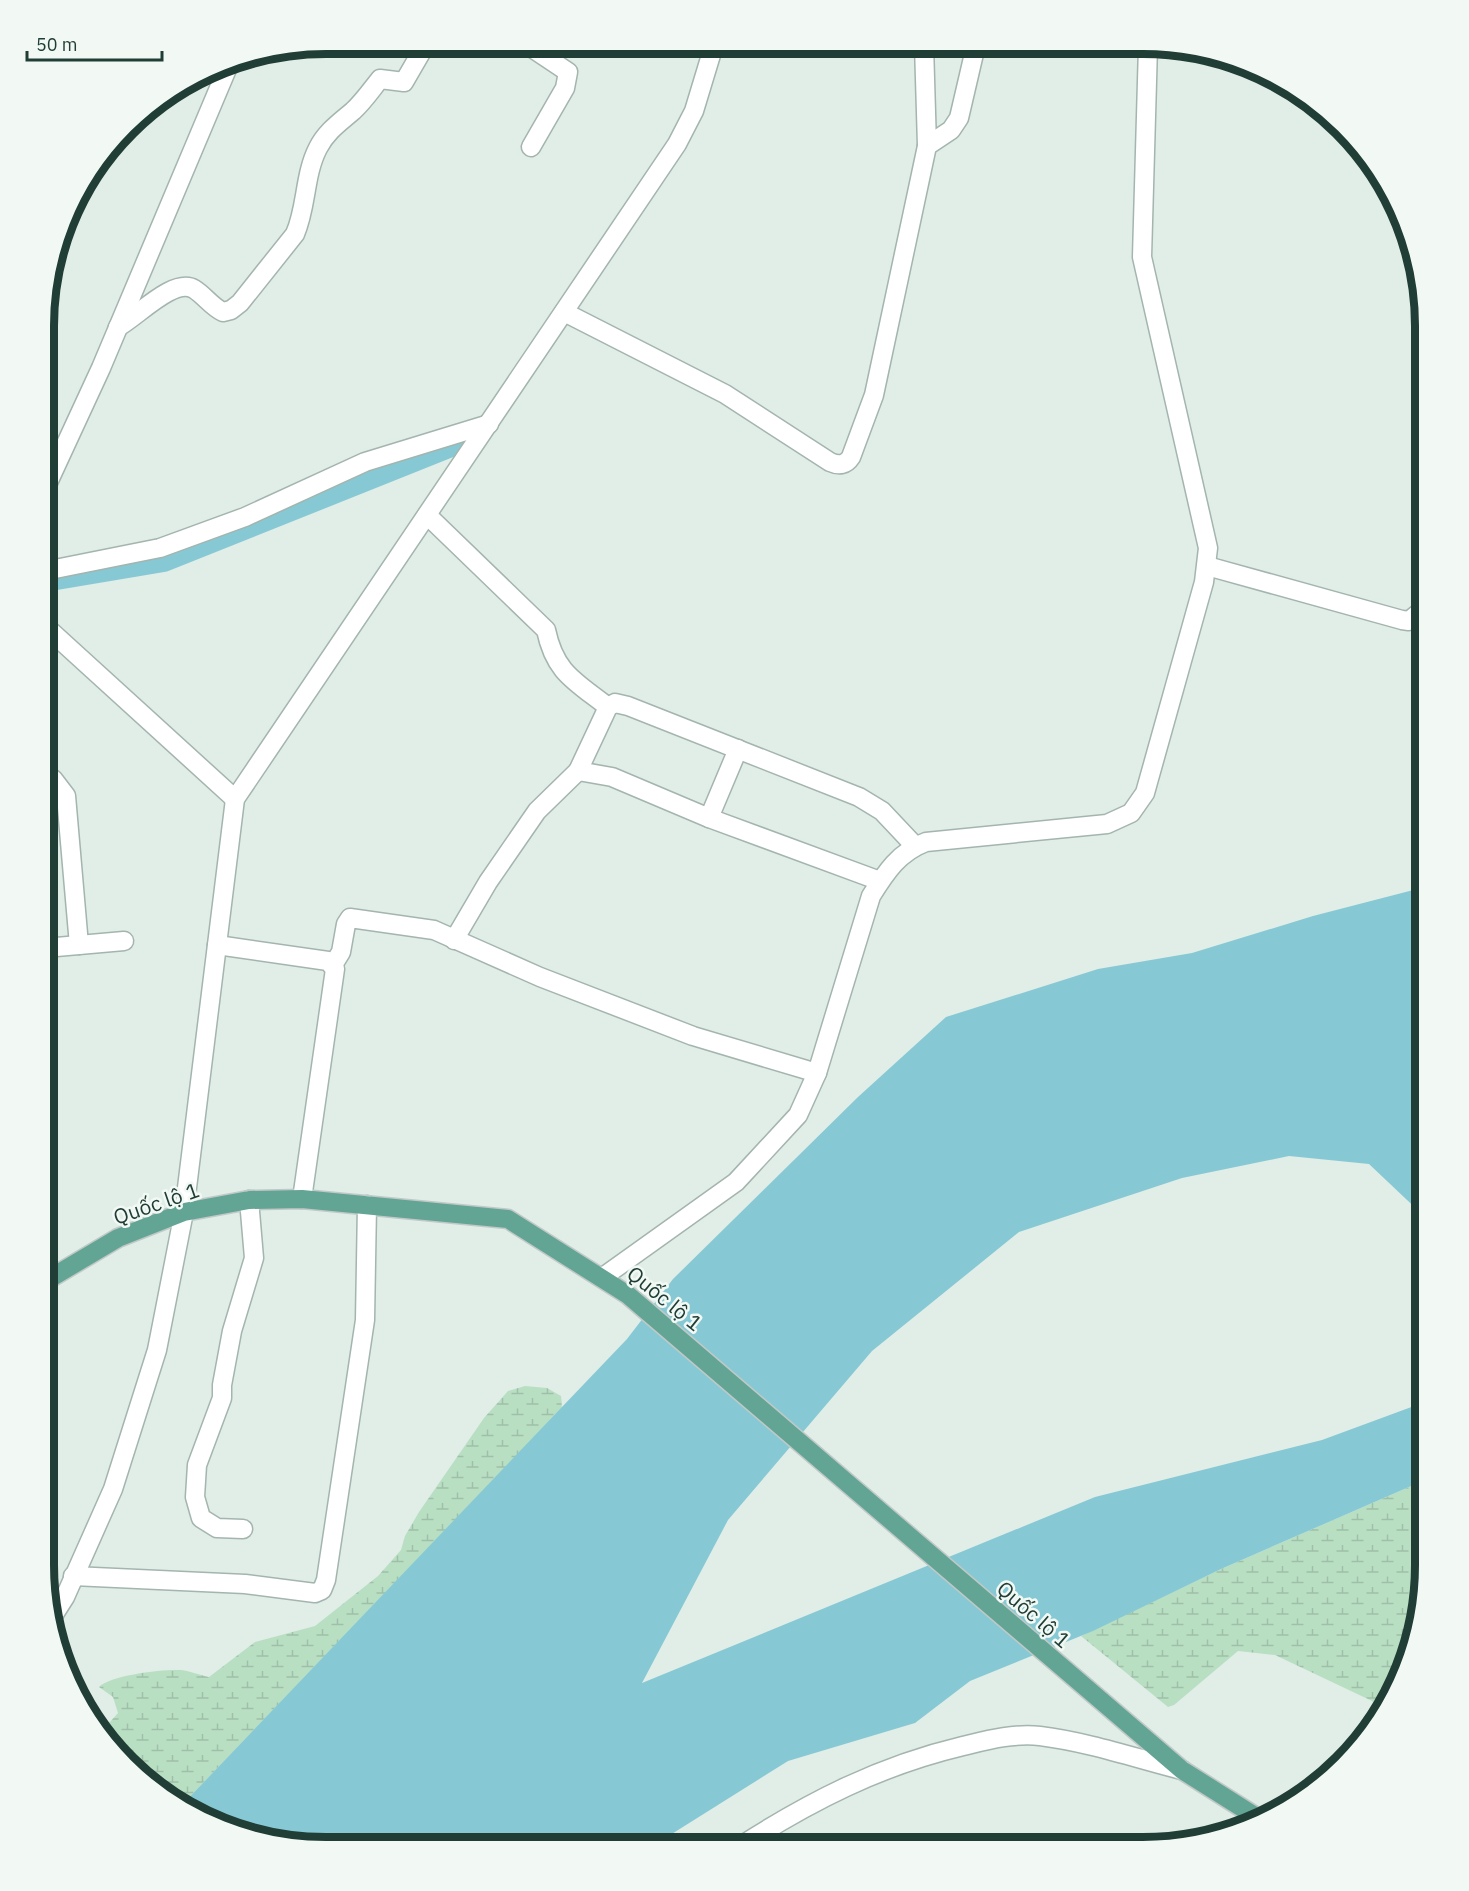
<svg xmlns="http://www.w3.org/2000/svg" width="1469" height="1891" font-family="'IBM Plex Sans',sans-serif">
<defs>
<pattern id="wetland-marsh" width="20" height="14" patternUnits="userSpaceOnUse" patternTransform="scale(1.5)"><rect width="20" height="14" fill="#b9dfc3"/><path d="M1 5h8M5 5V1M11 12h8M15 12V8" fill="none" stroke="#9fc0a8"/></pattern>
</defs>
<rect width="100%" height="100%" fill="#e1ede7"/>
<g fill="url(#wetland-marsh)">
<path d="M525 1386 547 1388 561 1396 562 1408 181 1806 169 1800 93 1719 110 1722 118 1713 113 1697 99 1687C110 1675 163 1669 181 1670 190 1671 200 1675 209 1677L255 1642 315 1626 378 1576 401 1550 405 1536 419 1512 484 1418 508 1391Z"/>
<path d="M1425 1480V1583L1411 1655 1381 1715 1372 1701 1275 1655 1238 1651 1174 1705 1168 1707 1081 1636 1221 1569Z"/>
</g>
<path fill="#86c9d5" d="M1425 887V1217L1369 1164 1289 1156 1182 1178 1019 1232 872 1351 728 1520 642 1683 1095 1497 1322 1440 1425 1402V1480L1221 1569 1093 1631 970 1681 915 1723 788 1761 651 1847H307L236 1833 181 1806 627 1339 673 1279 858 1097 946 1017 1098 969 1192 953 1313 916Z"/>
<g fill="none" stroke-linecap="round" stroke-linejoin="round">
<path stroke="#86c9d5" stroke-width="20" d="M45 582 164 562 459 444"/>
<g stroke="#a3b5ae" stroke-width="21">
<g id="minor">
<path d="M526 44 568 72 565 88 531 147"/>
<path d="M924 45 927 146"/>
<path d="M564 312 725 394 830 462C839 466 846 465 851 457L874 395 927 146 951 130 959 118 976 45"/>
<path d="M118 327C137 317 174 277 194 289 204 295 212 307 223 312L231 310 240 303 295 234C307 207 304 175 318 148 326 132 339 123 353 111 363 102 372 89 380 79L404 82 426 44"/>
<path d="M46 487 101 368 230 62"/>
<path d="M427 515 546 630C555 673 575 681 608 707"/>
<path d="M1207 566 1402 620 1409 621 1425 608"/>
<path d="M45 571 160 548 245 517 365 462 489 424"/>
<path d="M45 626 235 799"/>
<path d="M578 771 608 707 615 703 628 706 859 797 882 811 915 846"/>
<path d="M45 777 53 779 66 796 79 945"/>
<path d="M709 818 738 749"/>
<path d="M454 940 488 882 537 811 578 771 612 777 709 818 880 881"/>
<path d="M217 945 328 961 335 969 302 1199"/>
<path d="M45 948 124 941"/>
<path d="M333 965 341 952 346 924 350 918 434 930 540 977 693 1036 817 1073"/>
<path d="M603 1277 736 1182 798 1115 817 1073 871 896C886 872 899 852 926 842L1107 824 1131 813 1145 793 1204 582 1208 548 1142 257 1148 46"/>
<path d="M243 1529 217 1528 201 1518 195 1497 197 1465 222 1398V1385L232 1331 254 1258 249 1200"/>
<path d="M73 1576 245 1584 315 1593 322 1590 326 1580 365 1320 367 1205"/>
<path d="M51 1619 65 1597 113 1489 157 1350 184 1212 235 799 677 144 694 111 714 45"/>
<path d="M739 1847C811 1801 879 1766 963 1746 988 1740 1014 1733 1040 1736 1088 1742 1135 1758 1182 1770"/>
</g>
</g>
<g stroke="#c1c9c7" stroke-width="21">
<path id="major" d="M44 1282 118 1238 184 1212 249 1200 302 1199 508 1219 628 1295 1182 1770 1258 1818"/>
</g>
<use href="#minor" stroke="#fff" stroke-width="18"/>
<use href="#major" stroke="#63a594" stroke-width="18"/>
</g>
<g text-anchor="middle" dominant-baseline="central" stroke-width="5" stroke-linejoin="round" paint-order="stroke">
<g font-size="21" fill="#203e36" stroke="#f2f9f5">
<text transform="translate(156 1203) rotate(-19)">Quốc lộ 1</text>
<text transform="translate(665 1298) rotate(39)">Quốc lộ 1</text>
<text transform="translate(1034 1614) rotate(41)">Quốc lộ 1</text>
</g>
</g>
<path d="M0 0H1469V1891H0ZM326 54H1143A272 272 0 0 1 1415 326V1565A272 272 0 0 1 1143 1837H326A272 272 0 0 1 54 1565V326A272 272 0 0 1 326 54Z" fill="#f2f9f5" fill-rule="evenodd"/>
<path fill="none" stroke="#203e36" stroke-width="8" d="M326 54H1143A272 272 0 0 1 1415 326V1565A272 272 0 0 1 1143 1837H326A272 272 0 0 1 54 1565V326A272 272 0 0 1 326 54Z"/>
<path d="M27 51v9h135v-9" fill="none" stroke="#203e36" stroke-width="3"/>
<text x="36" y="51" font-size="18" fill="#203e36" stroke="#f2f9f5" stroke-width="4.5" paint-order="stroke">50 m</text>
</svg>
